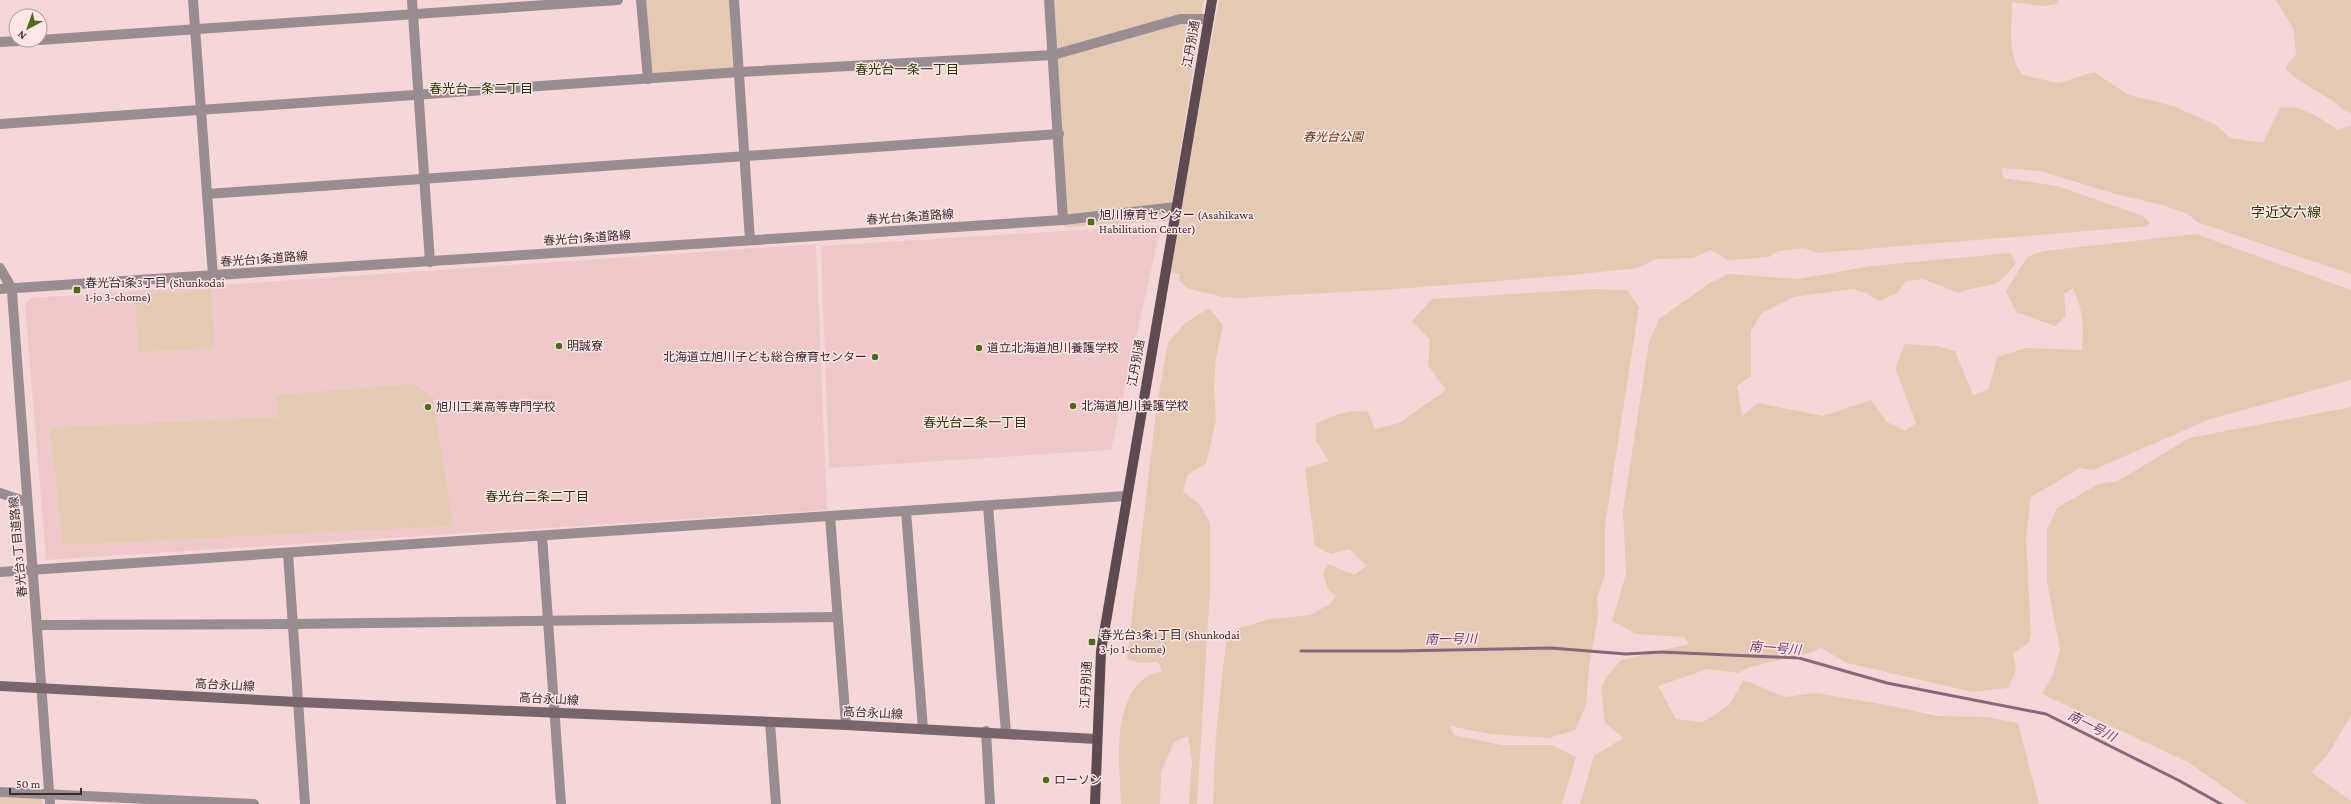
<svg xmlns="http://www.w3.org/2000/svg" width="2351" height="804" font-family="'Crimson Pro','Noto Sans JP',serif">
<rect width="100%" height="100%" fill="#f6d7d8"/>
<g fill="#efc9ca">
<path d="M1161 225 1111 450 829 468 821 246Z"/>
<path d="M816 244 827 510 46 560 25 305 31 298Z"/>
</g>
<g fill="#e4c9b3">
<path d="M641 0H734L740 72 648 79Z"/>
<path d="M1052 0H1204L1169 221 1065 227Z"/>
<path d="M1219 0H2059L2057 4 2042 6 2012 2C2012 27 2007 53 2022 75L2059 83 2094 72 2127 94 2173 106 2216 125 2230 138 2263 143 2280 108C2301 104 2320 118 2338 130L2351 125V274L2197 222 2188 214 2159 204 2119 195 2040 171 2002 168 2003 178 2057 186 2143 216 2149 222 2148 226 1817 253 1804 248 1778 251 1769 257 1728 260 1711 250 1692 258 1655 259 1638 268 1572 275 1396 289 1239 298 1222 297 1187 288 1179 280 1180 274 1169 272Z"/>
<path d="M2276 0H2351V113C2342 111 2341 106 2334 102 2317 90 2299 84 2285 68L2296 54 2294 30Z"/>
<path d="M2196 234 2351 290V380L2210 419 2093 470 2080 468 2031 497 2026 538 2031 635 2029 643 2013 653 2016 670 2008 688 1973 692 1847 663 1821 648 1810 653 1750 667 1738 673 1708 669 1658 686 1676 719 1703 722 1729 705 1744 680 1785 697 1816 693 1887 705 1937 716 1987 717 2018 723 2039 804H1580L1594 756 1623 738 1605 723 1601 688 1606 678 1621 660 1689 644 1684 637 1636 634 1612 621 1626 574 1623 511 1649 342 1659 319 1710 283 1729 274 1798 279 1871 266 2010 253 2016 262C2011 269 2005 279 1996 283 1984 288 1971 287 1959 293L1923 279 1906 281 1897 293 1879 301 1868 294 1853 289 1793 297 1762 313 1751 331V376L1737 386 1742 416 1758 403 1823 416 1871 400 1887 422 1905 431 1916 423 1895 368 1905 344 1937 346 1955 351 1973 395 1989 389 1997 357 2026 348 2082 350C2084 328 2083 309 2073 288L2064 294 2066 316 2055 326 2016 312 2006 291 2027 257 2044 251Z"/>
<path d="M1595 289 1627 290 1639 307 1605 526V575L1597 597 1598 617 1589 667 1586 705 1575 730 1549 738 1490 734 1450 726 1454 735 1501 745H1551L1576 757 1562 804H1213L1216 734 1226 643 1236 629 1270 619 1310 615 1330 604 1336 596 1328 590 1323 574 1328 564 1354 575 1367 566 1349 549 1331 554 1315 546 1305 468 1329 461 1316 441V424C1333 415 1349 409 1368 412L1375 429 1399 423 1446 390 1428 365 1430 340 1412 321 1432 299Z"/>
<path d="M211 290 214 348 138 352 135 295Z"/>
<path d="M1209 308 1223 325 1216 358 1214 386 1216 420 1206 464 1188 474 1183 491 1200 505 1210 523V590L1197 804H1189L1192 761 1188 736 1174 742 1161 772 1160 804H1121C1120 767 1110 700 1148 676 1152 674 1158 673 1162 671L1158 662 1140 663 1127 659 1157 404 1168 343 1184 324Z"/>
<path d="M415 384 432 397 453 526 63 545 50 428 279 417 276 395Z"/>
<path d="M2351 407V715L2327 756 2311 772 2351 801V804H2248L2188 762 2042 694 2053 674 2060 649 2047 582V530L2057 508 2098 484 2118 481 2189 438Z"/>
<path d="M0 797 42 799 43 804H0Z"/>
</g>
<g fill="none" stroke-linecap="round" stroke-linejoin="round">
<path stroke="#85687c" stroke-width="3" d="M1301 651H1399L1551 648 1626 654 1661 652 1799 658 1887 683 2046 714 2178 780 2221 804"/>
<g stroke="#998d91" stroke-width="10">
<path d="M193 0 213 276"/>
<path d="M412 0 430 262"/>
<path d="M641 0 648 79"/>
<path d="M734 0 750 240"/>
<path d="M1049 0 1063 220"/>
<path d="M40 40 618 0"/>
<path d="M0 42 36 40"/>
<path d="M0 124 740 72 1053 55 1180 19H1209"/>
<path d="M207 194 1059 134"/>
<path d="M0 268 12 289 13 306 50 804"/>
<path d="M0 289 1063 220 1176 207"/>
<path d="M0 493 27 502"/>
<path d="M988 506 1006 733"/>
<path d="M906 511 923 729"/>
<path d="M830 516 846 725"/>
<path d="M542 536 561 804"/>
<path d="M288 553 305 804"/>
<path d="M0 572 1126 496"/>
<path d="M37 625 293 624 837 617"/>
<path d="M770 722 776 804"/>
<path d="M986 731 990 804"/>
<path d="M0 792 254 804"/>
</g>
<path stroke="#77666c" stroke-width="10" d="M0 686 297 702 846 725 1096 739"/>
<path stroke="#5e4a51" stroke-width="10" d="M1095 804 1101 651 1212 0"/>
</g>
<g fill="#4e6a1d" stroke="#ffe6e7" stroke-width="1.5">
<rect x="1087" y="218" width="8" height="8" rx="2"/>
<rect x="73" y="286" width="8" height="8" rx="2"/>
<circle cx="559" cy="346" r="4"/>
<circle cx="979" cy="348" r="4"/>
<circle cx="875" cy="357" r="4"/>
<circle cx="1073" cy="406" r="4"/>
<circle cx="428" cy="407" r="4"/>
<rect x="1088" y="638" width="8" height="8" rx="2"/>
<circle cx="1046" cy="780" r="4"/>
</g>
<g text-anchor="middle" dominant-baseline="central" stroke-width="3" stroke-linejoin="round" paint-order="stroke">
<g font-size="12" fill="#372c2c" stroke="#ffe6e7">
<text transform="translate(1191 44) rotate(-80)">江丹別通</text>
<text transform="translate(910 217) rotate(-4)">春光台1条道路線</text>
<text transform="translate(587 238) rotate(-4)">春光台1条道路線</text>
<text transform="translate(264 259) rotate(-4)">春光台1条道路線</text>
<text transform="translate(1136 363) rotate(-80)">江丹別通</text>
<text transform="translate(18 547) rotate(-95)">春光台3丁目道路線</text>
<text transform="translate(225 685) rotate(3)">高台永山線</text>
<text transform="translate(1086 685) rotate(-87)">江丹別通</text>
<text transform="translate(549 699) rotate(3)">高台永山線</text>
<text transform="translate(873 713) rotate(3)">高台永山線</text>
</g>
<g font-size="12" font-style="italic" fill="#5d3813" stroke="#ffe6e7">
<text x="1333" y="137">春光台公園</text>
</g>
<g font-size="12" fill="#372c2c" stroke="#ffe6e7" text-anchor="start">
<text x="1099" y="215">旭川療育センター (Asahikawa<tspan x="1099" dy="14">Habilitation Center)</tspan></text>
<text x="85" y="283">春光台1条3丁目 (Shunkodai<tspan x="85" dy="14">1-jo 3-chome)</tspan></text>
<text x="567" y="346">明誠寮</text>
<text x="987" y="348">道立北海道旭川養護学校</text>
<text x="867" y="357" text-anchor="end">北海道立旭川子ども総合療育センター</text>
<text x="1081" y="406">北海道旭川養護学校</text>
<text x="436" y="407">旭川工業高等専門学校</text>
<text x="1100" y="635">春光台3条1丁目 (Shunkodai<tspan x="1100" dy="14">3-jo 1-chome)</tspan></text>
<text x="1054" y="780">ローソン</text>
</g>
<g font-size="13" fill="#273a03" stroke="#ffe6e7">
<text x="907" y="69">春光台一条一丁目</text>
<text x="481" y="88">春光台一条二丁目</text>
<text x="975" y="422">春光台二条一丁目</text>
<text x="537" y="496">春光台二条二丁目</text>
</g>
<g font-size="13" font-style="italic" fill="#703e68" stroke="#ffe6e7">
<text transform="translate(1451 639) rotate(-1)">南一号川</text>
<text transform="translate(1775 648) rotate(4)">南一号川</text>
<text transform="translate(2092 726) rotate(27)">南一号川</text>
</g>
<g font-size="14" fill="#273a03" stroke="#ffe6e7">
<text x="2286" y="212">字近文六線</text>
</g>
</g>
<g transform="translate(28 28) rotate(221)"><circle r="19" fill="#ffe6e7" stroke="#af9c9c"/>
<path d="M0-3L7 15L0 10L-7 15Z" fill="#4e6a1d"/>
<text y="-6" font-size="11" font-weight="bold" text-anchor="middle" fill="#372c2c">N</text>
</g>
<path d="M10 788v6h71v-6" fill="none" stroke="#372c2c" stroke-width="2"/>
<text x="16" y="788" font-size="12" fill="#372c2c" stroke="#ffe6e7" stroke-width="3" paint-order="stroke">50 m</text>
</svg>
